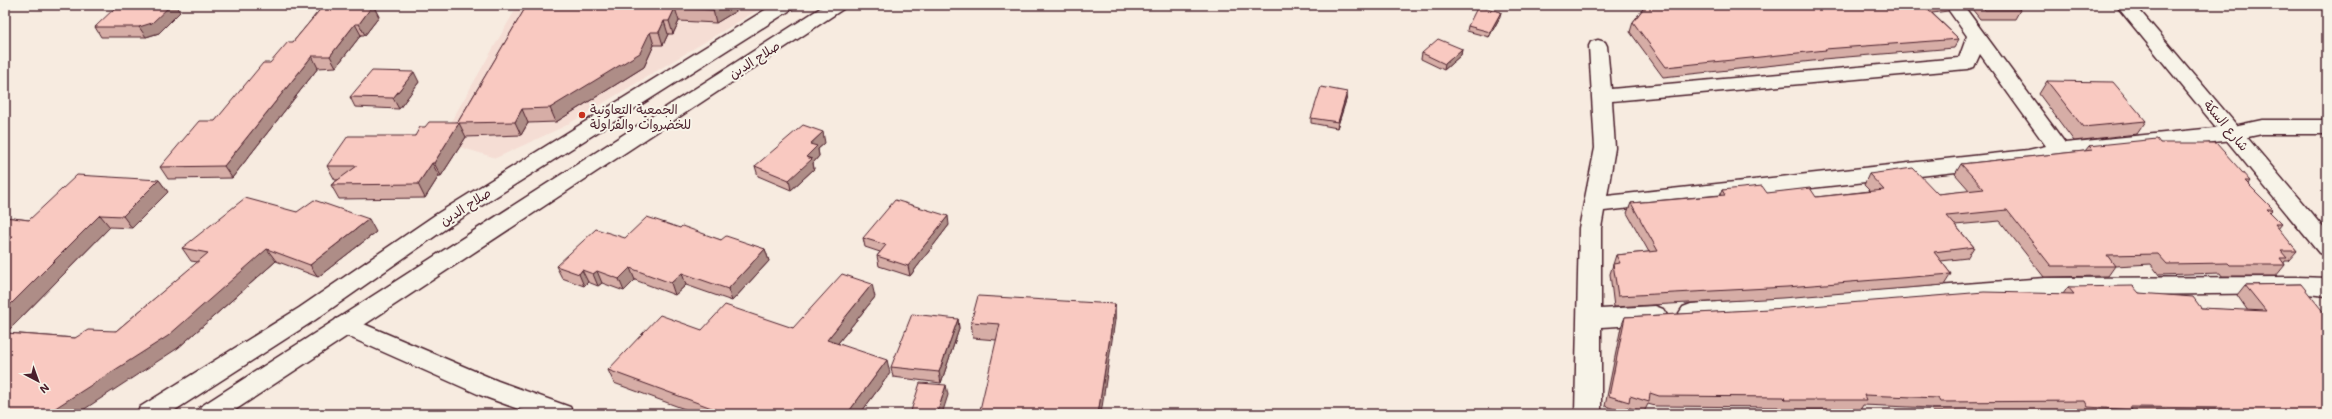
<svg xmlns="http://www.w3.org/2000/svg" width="2332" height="419" font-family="Mali,'Playpen Sans Arabic',sans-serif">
<rect width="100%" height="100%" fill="#f7ebe0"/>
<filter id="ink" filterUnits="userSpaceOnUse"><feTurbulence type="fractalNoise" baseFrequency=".025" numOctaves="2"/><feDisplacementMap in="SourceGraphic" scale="8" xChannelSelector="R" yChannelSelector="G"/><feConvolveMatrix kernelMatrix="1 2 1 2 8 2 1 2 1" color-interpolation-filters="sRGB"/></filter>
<g filter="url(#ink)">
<path fill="#f5ddd4" d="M518 5H766L565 126 496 158 440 141Z"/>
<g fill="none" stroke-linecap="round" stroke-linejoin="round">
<g stroke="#4a1f2b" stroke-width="3">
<g id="minor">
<path d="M1945 5H1963L2065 143 2234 126 2262 120H2327V134H2262L2234 140 2059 157 2028 164 1604 211 1601 228V309L1655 306 1663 309 1667 315 1663 321 1655 324 1601 327V414H1575L1579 228 1595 148 1589 46 1591 42 1598 40 1605 42 1607 46 1611 89 1959 58 1967 36ZM1980 54 2046 146 2028 150 1607 196 1615 148 1612 101 1967 69 1974 67Z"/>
<path d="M2297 277 2327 278V296L2297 293 2045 296 1691 322 1683 319 1679 313 1683 307 1691 304 2045 278Z"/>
<path d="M345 316 498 381 570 407 574 414H532L480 395 336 331 333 325 336 319Z"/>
</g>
</g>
<g stroke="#4a1f2b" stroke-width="3">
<path id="tertiary" d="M2116 5H2135L2327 232V255L2319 253Z"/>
</g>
<g stroke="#4a1f2b" stroke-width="3">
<g id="trunk">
<path d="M773 5H795L792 9 451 225 315 320 169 414H136L140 407 299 308 435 215Z"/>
<path d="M825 5H846L843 9 229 414H196L200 407Z"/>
</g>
</g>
<use href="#minor" fill="#f7f3e8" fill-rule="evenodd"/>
<use href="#tertiary" fill="#f7f3e8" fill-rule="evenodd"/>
<use href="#trunk" fill="#f7f3e8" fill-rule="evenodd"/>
</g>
<g fill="#d6ada6" stroke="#4a1f2b">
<path d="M323 5H373L379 17 365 35H361L336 67 318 68 232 178 168 179 160 167 215 121 270 63 293 42 323 6Z"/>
<path d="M525 5H746L716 23 679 21 673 34H668L663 45H654L644 67 556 122 528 123 521 135 466 137 441 176H439L425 198 339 199 331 185 338 180H335L327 166 415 136 425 127 458 122 526 7Z"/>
<path d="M1646 5H1951L1948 11 1932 13 1959 39 1954 48 1823 59 1822 60 1663 77 1630 32 1633 22Z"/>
<path d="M1964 5H2016L2020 10 2015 19H1980L1972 9H1968Z"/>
<path d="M180 12 159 33 146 37H101L95 27Z"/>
<path d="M1500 17 1489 37 1467 31 1468 26Z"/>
<path d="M1462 49 1461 55 1444 70 1421 59 1422 53Z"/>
<path d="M2047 81 2146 121 2137 134 2074 141 2039 94Z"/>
<path d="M419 82 399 109 355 107 350 97Z"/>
<path d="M1347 92V97L1337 128 1311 123V118Z"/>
<path d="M825 143 818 149 819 156 813 163 814 169 791 190 758 176 755 166Z"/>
<path d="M2160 143 2250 181 2248 184 2273 209 2270 212 2282 224 2278 229 2297 251 2288 261H2285L2284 263 2285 265 2276 276H2222L2220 273 2159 275 2151 264 2115 266 2108 276 2044 277 2000 221 1955 225 1974 247 1967 258 1941 261 1951 274 1944 285 1782 298 1614 307 1610 274 1616 255 1649 252 1627 213 1631 203 1720 195 1722 190 1816 197 1870 191 1864 185 1869 174 1938 194 1970 191 1955 174 1961 164 2085 151 2089 146Z"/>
<path d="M159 180 168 192 132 228 110 227 6 333 75 338 116 331 198 262 191 261 182 248 297 212 376 232 318 277 276 261 178 348 5 414V217L29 220Z"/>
<path d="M949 225 910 276 879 266 877 256 880 252 865 247 863 238Z"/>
<path d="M680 228 721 240 765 249 769 261 732 301 686 285 675 295 635 280 624 291 602 283 598 286 588 282 584 286 562 278 556 266Z"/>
<path d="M2301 284 2327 414H2078L2077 411 1933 412 1931 408 1863 405 1860 410H1780L1778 407 1655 406 1648 404 1644 412 1627 407 1625 412 1605 406 1621 327 1625 317 2063 294 2068 287 2139 293 2201 308 2248 311 2237 295 2245 285Z"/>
<path d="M875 297 838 343 890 373 860 414H698L614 383 608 370 702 330 793 328Z"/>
<path d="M1115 304V320L996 340 973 338 971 322Z"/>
<path d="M958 319 959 329 941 383 893 377 891 367Z"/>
</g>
<g fill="#ae8d87" stroke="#4a1f2b">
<path d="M171 5H175L180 12 159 33 146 37 139 27Z"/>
<path d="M373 5 379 17 365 35 359 24Z"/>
<path d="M721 5H746L716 23 713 10Z"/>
<path d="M675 8 679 21 673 34 669 21Z"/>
<path d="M1501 12 1500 17 1489 37 1490 32Z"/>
<path d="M664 21 668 34 663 45 659 32Z"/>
<path d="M355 24 361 35 336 67 330 56Z"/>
<path d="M650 32 654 45 644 67 556 122 550 108Z"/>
<path d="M1462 49 1461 55 1444 70 1445 64Z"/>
<path d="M312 56 318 68 232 178 224 166Z"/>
<path d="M414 72 419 82 399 109 393 98Z"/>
<path d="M1347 92V97L1337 128 1338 122Z"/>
<path d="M522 109 528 123 521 135 515 122Z"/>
<path d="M459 123 466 137 441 176 434 163Z"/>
<path d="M823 132 825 143 818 149 819 156 813 163 814 169 791 190 789 180 806 157 810 144Z"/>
<path d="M432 163 439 176 425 198 418 184Z"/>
<path d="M159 180 168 192 132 228 123 216Z"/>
<path d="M100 215 110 227 5 334V310Z"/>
<path d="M948 216 949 225 910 276 908 266Z"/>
<path d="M369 219 376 232 318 277 310 265Z"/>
<path d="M267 249 276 261 178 348 77 414H46Z"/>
<path d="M765 249 769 261 732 301 728 289Z"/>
<path d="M630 268 635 280 624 291 619 279Z"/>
<path d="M582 270 588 282 584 286 579 274Z"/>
<path d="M597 271 602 283 598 286 593 274Z"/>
<path d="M682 273 686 285 675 295 671 283Z"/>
<path d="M872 284 875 297 830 353 827 340Z"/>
<path d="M1115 304V320L1101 414H1098Z"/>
<path d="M958 319 959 329 941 383 939 372Z"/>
<path d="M887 360 890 373 860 414H847Z"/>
<path d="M946 385 948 395 942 414H937Z"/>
</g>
<g fill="#f9c9c1" stroke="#4a1f2b">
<path d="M118 5H171L152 23 139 27H95Z"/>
<path d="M373 5 359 24H355L330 56H312L224 166 160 167 199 121H215L263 63H270L288 42H293L323 6Z"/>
<path d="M527 5H721L713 10 675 8 669 21H664L659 32H650L640 53 550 108 522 109 515 122 459 123 434 163H432L418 184 331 185 357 166H327L348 136H415L420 127H425L429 122H458Z"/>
<path d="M1646 5H1923L1959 39 1825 49 1826 50 1666 67 1633 22Z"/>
<path d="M1981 5H2016L2020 10H1985Z"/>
<path d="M1478 6 1501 12 1490 32 1468 26Z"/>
<path d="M1438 39 1462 49 1445 64 1422 53Z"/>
<path d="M372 71 414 72 393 98 350 97Z"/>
<path d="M2047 81 2113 82 2146 121 2083 127Z"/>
<path d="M1321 87 1347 92 1338 122 1311 118Z"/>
<path d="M803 125 823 132 810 144 817 146 806 157 812 159 789 180 755 166Z"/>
<path d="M2157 139 2160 143H2216L2250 181H2245L2273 209H2267L2282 224H2275L2297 251H2281L2287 258H2280L2285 265H2230L2228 263 2167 264 2158 254 2107 255 2115 266H2051L2007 210 1947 216 1974 247 1934 252 1951 274 1787 287 1618 296 1613 264 1620 263 1616 255 1658 251 1631 203 1725 195 1722 190 1762 186 1767 193 1810 188 1816 197 1884 190 1869 174 1913 168 1938 194 1984 189 1961 164 2093 150 2089 146Z"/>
<path d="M77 175 159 180 123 216 100 215 5 310V244L13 237 5 236V217L29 220Z"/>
<path d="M245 198 297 212 314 200 369 219 310 265 267 249 168 336 46 414H5V333L75 338 88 330 116 331 208 253 182 248Z"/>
<path d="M895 200 948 216 908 266 877 256 886 245 863 238Z"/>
<path d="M647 217 680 228 682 226 721 240 726 236 765 249 728 289 682 273 671 283 630 268 619 279 597 271 593 274 582 270 579 274 556 266 596 229 625 238Z"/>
<path d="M842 274 872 284 827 340 887 360 847 414H728L608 370 660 315 702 330 725 305 793 328Z"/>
<path d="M2301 284 2325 314H2327V414H2255L2225 412 2222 408 2130 407 2132 410 2088 407 2085 401 1940 402 1938 398 1864 395 1866 400H1785L1784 397 1659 396 1650 393 1649 402 1630 396 1629 402 1609 396 1625 317 1787 308 1984 292 2074 294 2068 287 2133 286 2139 293 2193 297 2201 308 2266 311 2245 285Z"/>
<path d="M978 296 1115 304 1098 414H979L1000 324 971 322Z"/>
<path d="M912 314 958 319 939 372 891 367Z"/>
<path d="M920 383 946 385 937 414H910Z"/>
</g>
</g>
<circle fill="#c8321e" stroke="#f7f3e8" stroke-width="1.5" cx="582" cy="115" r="4"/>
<g text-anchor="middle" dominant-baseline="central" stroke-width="4" stroke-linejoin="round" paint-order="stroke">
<g font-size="13" fill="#4a1f2b" stroke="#f7f3e8">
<text transform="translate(754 59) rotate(-33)">صلاح الدين</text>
<text transform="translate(2227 125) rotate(50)">شارع السكة</text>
<text transform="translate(465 206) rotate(-33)">صلاح الدين</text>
</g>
<g font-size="13" fill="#4a1f2b" stroke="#f7f3e8" text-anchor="start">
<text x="590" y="108">الجمعية التعاونية<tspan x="590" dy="15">للخضروات والفراولة</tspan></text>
</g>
</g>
<rect width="2332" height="419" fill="none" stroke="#f7f3e8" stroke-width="20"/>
<rect x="10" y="10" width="2312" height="399" fill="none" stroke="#4a1f2b" stroke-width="1.5" filter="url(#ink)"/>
<g transform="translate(38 381) rotate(139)" stroke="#f7f3e8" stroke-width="3" paint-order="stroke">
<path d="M0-3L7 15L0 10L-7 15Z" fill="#4a1f2b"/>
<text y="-6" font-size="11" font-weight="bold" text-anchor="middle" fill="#4a1f2b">N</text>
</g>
</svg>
